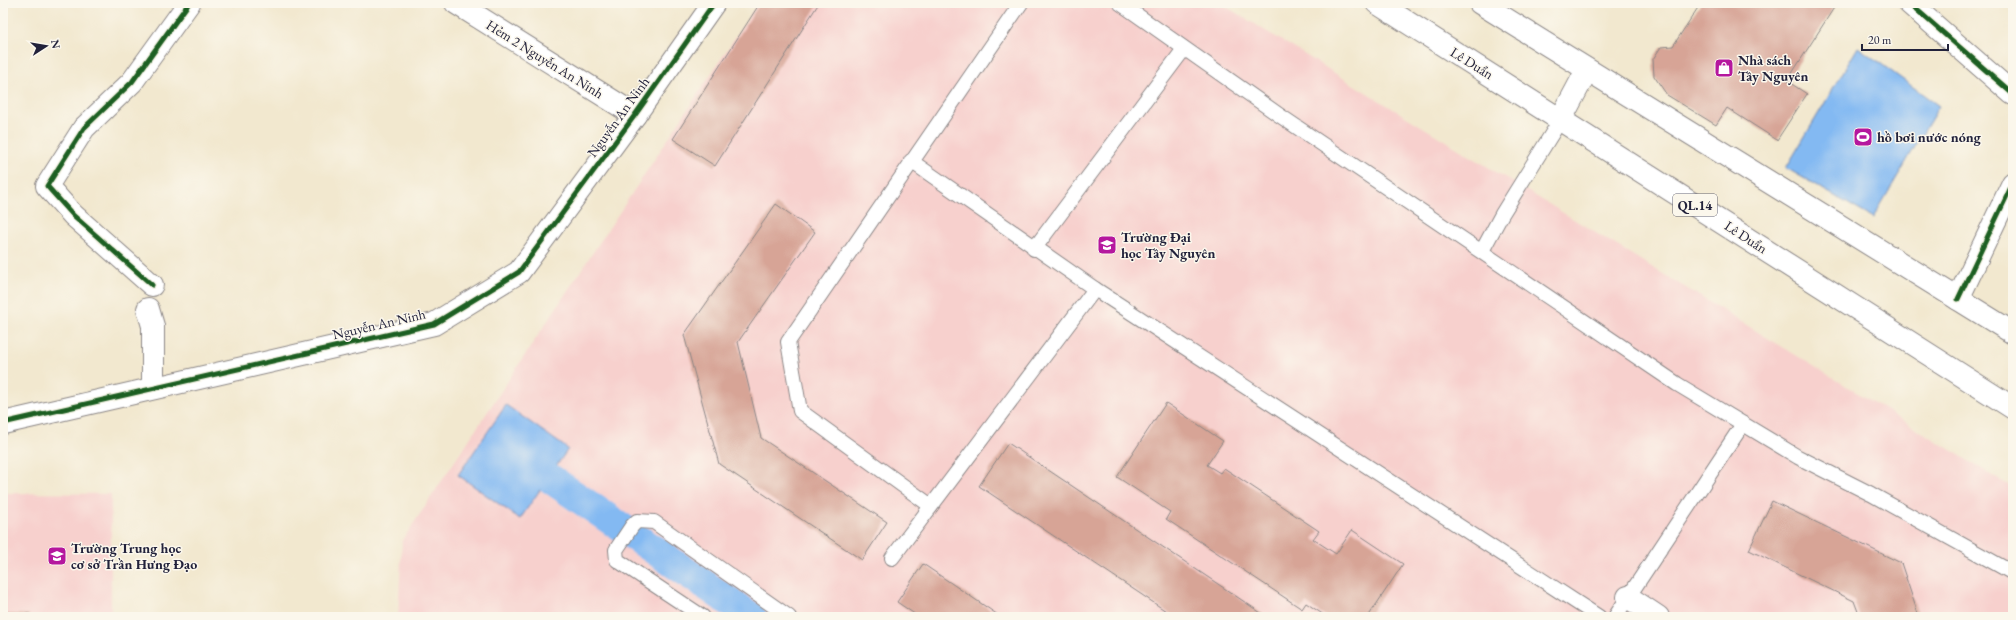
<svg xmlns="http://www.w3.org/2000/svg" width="2016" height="620" font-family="'EB Garamond',serif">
<rect width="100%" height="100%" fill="#fbf7ec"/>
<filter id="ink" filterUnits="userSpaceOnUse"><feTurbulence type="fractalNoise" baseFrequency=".025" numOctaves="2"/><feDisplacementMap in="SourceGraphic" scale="8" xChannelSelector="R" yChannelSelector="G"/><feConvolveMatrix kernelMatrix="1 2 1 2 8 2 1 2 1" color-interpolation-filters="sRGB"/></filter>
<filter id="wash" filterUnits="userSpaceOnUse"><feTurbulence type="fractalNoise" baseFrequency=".012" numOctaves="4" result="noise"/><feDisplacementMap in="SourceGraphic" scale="16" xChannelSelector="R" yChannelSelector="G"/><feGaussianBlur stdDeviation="0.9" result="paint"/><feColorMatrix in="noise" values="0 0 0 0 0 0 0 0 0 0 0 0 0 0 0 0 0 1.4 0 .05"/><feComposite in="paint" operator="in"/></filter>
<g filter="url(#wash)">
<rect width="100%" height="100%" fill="#f2e8cf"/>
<g fill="#f7d0cd">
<path d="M758 3H1220L2013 488V617H398L402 541Z"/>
<path d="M3 493 111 494V617H3Z"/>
</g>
<g fill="#83b9f2" stroke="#526e96">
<path d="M1858 47 1939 106 1873 218 1786 168Z"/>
<path d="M506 405 568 449 520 519 458 475Z"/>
</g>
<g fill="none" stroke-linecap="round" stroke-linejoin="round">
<path stroke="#83b9f2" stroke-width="30" d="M548 477 752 617"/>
</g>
<g id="blocks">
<g fill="#d7a496">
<path d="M760 3H819L715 166 673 139Z"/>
<path d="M1701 3H1837L1787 81 1807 94 1777 140 1727 108 1716 125 1667 95 1654 76 1653 59 1661 47 1673 46Z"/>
<path d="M776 204 815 232 738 342 761 438 887 522 862 560 719 464 684 335Z"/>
<path d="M1166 403 1223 441 1207 465 1220 473 1224 468 1319 531 1313 539 1336 554 1352 530 1403 564 1368 617H1327L1306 603 1302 609 1166 519 1170 512 1117 477Z"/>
<path d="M1008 443 1267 617H1175L979 486Z"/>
<path d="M1772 501 1901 563 1919 617H1860L1854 601 1749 550Z"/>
<path d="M923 564 1001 617H919L897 602Z"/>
<rect x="3" y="614" width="26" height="3"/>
</g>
</g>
</g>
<g filter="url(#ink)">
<use href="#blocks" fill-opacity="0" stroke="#8a8585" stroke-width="1"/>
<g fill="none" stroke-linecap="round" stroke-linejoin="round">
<g stroke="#8a8585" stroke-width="16">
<g id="lane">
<path d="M1120 3 1279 115 1677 384 1798 457 1871 494 2013 573"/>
<path d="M1034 249 1184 49"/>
<path d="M1482 251 1502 214 1561 119"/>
<path d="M1095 289 1599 617"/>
<path d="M931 506 800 411 788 342 1021 3"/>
<path d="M892 558 1095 289 911 161"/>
<path d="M703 617 617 560 616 550 632 526 637 521 654 522 789 617"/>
<path d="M1615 617 1743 424"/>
</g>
</g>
<g stroke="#8a8585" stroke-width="24">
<g id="street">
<path d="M456 3 635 115"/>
<path d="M1909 3 2013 94"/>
<path d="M152 285 73 215 47 186 84 128 132 82 189 3"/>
<path d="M1958 299 2013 183"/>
<path d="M148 309 153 326V388"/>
<path d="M3 423 434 324 519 272 635 115 714 3"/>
<path d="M1628 597 1658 617"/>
</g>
</g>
<g stroke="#8a8585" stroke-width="24">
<g id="primary">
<path d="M1377 3 2013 408"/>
<path d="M1480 3 2013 333"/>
<path d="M1561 119 1587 70"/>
</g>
</g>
<use href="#lane" stroke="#fff" stroke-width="14"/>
<use href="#street" stroke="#fff" stroke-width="22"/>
<use href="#primary" stroke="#fff" stroke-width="22"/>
<g stroke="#fbf7ec" stroke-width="8">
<g id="cycleway">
<path d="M1909 3 2013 94"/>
<path d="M152 285 73 215 47 186 84 128 132 82 189 3"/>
<path d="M1958 299 2013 183"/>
<path d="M3 423 434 324 519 272 635 115 714 3"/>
</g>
</g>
<use href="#cycleway" stroke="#1b5e20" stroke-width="5"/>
</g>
</g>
<defs>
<g id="shop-square" transform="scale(1)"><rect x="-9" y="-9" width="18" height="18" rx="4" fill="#b5179e" stroke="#fbf7ec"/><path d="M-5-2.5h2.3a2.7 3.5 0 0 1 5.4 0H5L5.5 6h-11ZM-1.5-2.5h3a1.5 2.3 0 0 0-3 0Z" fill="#fff"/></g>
<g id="stadium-square" transform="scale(1)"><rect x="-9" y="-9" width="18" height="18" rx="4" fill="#b5179e" stroke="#fbf7ec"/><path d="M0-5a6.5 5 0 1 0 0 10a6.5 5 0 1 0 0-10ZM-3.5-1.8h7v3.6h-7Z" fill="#fff"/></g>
<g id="university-square" transform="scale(1)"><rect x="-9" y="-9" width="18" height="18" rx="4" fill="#b5179e" stroke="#fbf7ec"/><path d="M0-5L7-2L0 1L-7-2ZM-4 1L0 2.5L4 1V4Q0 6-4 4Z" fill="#fff"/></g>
<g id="school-square" transform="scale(1)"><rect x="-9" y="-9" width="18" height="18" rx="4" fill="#b5179e" stroke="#fbf7ec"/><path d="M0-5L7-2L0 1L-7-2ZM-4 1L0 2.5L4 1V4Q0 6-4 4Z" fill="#fff"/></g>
</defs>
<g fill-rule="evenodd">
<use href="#shop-square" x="1724" y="68"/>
<use href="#stadium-square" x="1863" y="137"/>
<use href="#university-square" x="1107" y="245"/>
<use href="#school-square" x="57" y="556"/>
</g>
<g text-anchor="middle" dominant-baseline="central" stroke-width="3" stroke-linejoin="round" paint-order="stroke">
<rect fill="#fbf7ec" stroke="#636270" stroke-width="1" x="1673" y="194" width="44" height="22" rx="3"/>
<g font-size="13" font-weight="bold" fill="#22223b">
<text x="1695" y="205">QL.14</text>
</g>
<g font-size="14" fill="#22223b" stroke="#fbf7ec">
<text transform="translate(545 59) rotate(32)">Hẻm 2 Nguyễn An Ninh</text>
<text transform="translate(1472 63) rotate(32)">Lê Duẩn</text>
<text transform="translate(618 117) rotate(-54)">Nguyễn An Ninh</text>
<text transform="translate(1746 237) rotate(33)">Lê Duẩn</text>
<text transform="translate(379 324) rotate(-13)">Nguyễn An Ninh</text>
</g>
<g font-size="14" font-weight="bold" fill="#22223b" stroke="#fbf7ec" text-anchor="start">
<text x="1738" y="60">Nhà sách<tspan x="1738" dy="16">Tây Nguyên</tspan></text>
<text x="1877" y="137">hồ bơi nước nóng</text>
<text x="1121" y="237">Trường Đại<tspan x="1121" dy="16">học Tây Nguyên</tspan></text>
<text x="71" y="548">Trường Trung học<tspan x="71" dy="16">cơ sở Trần Hưng Đạo</tspan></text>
</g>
</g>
<rect width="2016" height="620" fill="none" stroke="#fbf7ec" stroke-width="16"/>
<g transform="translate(46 46) rotate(78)" stroke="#fbf7ec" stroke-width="3" paint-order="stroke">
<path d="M0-3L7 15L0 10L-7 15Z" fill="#22223b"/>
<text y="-6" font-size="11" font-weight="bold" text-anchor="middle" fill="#22223b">N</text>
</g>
<path d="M1862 44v6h86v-6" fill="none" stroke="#22223b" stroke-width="2"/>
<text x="1868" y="44" font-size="12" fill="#22223b" stroke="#fbf7ec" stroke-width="3" paint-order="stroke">20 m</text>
</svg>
